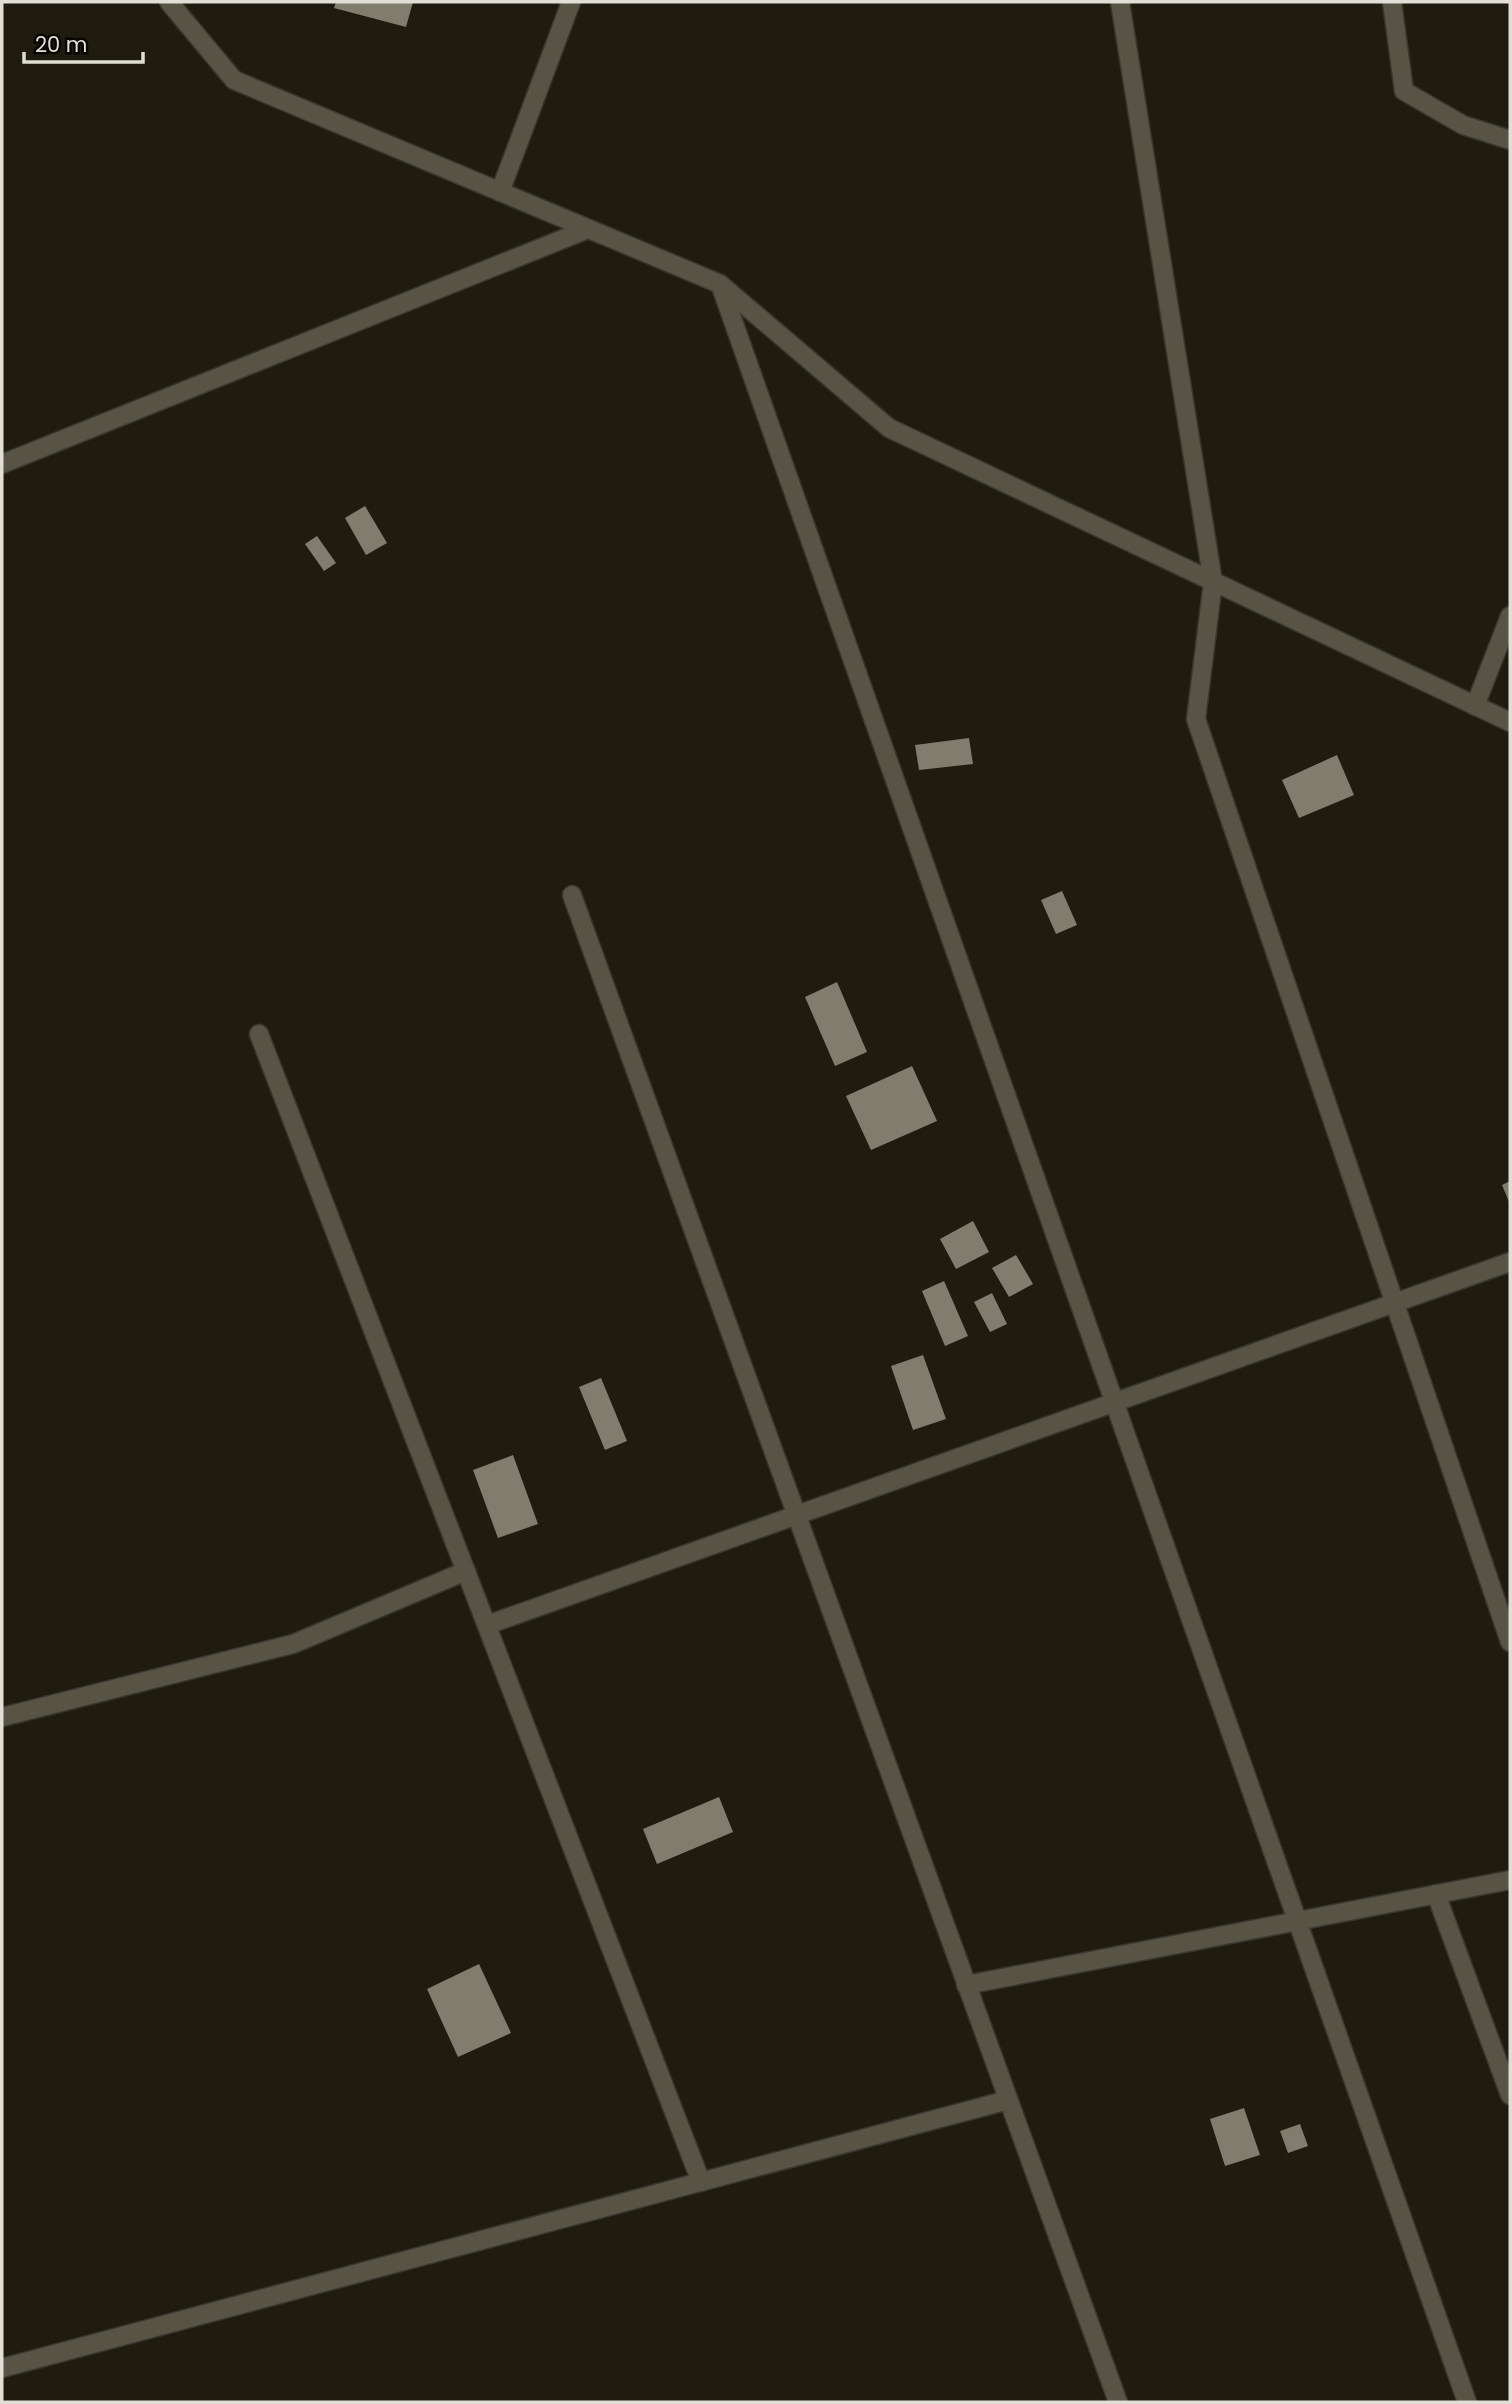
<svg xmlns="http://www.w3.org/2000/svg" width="1512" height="2404" font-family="Poppins,sans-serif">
<rect width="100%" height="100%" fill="#1f1c0f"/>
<g fill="#817d6e">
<path d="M336 2H413L406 27 334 8Z"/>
<path d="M365 506 387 543 366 555 345 518Z"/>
<path d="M317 536 336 563 324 571 305 544Z"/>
<path d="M969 738 973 764 919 770 915 745Z"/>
<path d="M1337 755 1354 795 1299 818 1282 780Z"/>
<path d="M1062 891 1077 925 1056 934 1041 900Z"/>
<path d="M837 982 867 1052 835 1066 805 997Z"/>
<path d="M912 1066 937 1121 871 1150 846 1096Z"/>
<path d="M1510 1181V1204L1502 1185Z"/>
<path d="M973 1221 989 1252 956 1269 940 1239Z"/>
<path d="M1016 1255 1033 1284 1009 1297 992 1268Z"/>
<path d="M944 1281 968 1336 945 1346 922 1291Z"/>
<path d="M992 1293 1007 1324 990 1332 974 1302Z"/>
<path d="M923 1355 946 1419 913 1430 891 1366Z"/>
<path d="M601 1378 627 1441 605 1450 579 1387Z"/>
<path d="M513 1455 538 1524 498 1538 473 1470Z"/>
<path d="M719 1797 733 1832 657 1864 643 1829Z"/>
<path d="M479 1964 511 2033 458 2057 427 1989Z"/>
<path d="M1244 2108 1260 2155 1225 2166 1210 2119Z"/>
<path d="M1300 2124 1308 2146 1288 2153 1280 2131Z"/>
</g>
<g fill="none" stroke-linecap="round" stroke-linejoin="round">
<g stroke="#383630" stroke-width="21">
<g id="street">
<path d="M169 2 234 80 720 284 889 428 1510 722"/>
<path d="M1120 2 1213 582 1196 719 1510 1642"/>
<path d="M1392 2 1404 91 1463 125 1510 140"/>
<path d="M500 192 571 2"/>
<path d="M720 284 1467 2402"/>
<path d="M2 464 588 229"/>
<path d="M1475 706 1510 616"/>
<path d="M572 895 1118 2402"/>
<path d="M259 1034 701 2182"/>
<path d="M487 1625 1510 1262"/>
<path d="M2 1717 293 1644 466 1571"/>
<path d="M1436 1894 1510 2095"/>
<path d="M966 1985 1510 1880"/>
<path d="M2 2368 1008 2100"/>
</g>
</g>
<use href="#street" stroke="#575345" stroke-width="18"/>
</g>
<rect width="1512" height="2404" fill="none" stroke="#e0ded5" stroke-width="7"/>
<path d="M24 52v10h119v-10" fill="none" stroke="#e0ded5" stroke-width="3.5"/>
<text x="35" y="52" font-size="21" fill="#e0ded5" stroke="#080603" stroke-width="5" paint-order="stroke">20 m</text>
</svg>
